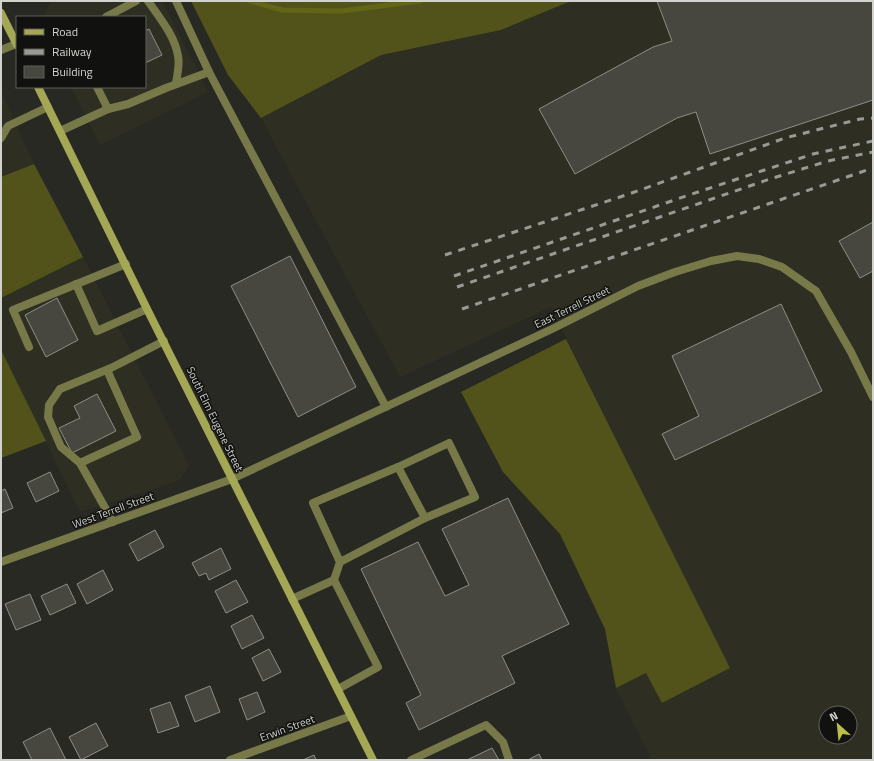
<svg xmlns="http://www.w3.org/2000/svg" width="874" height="761" font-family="'Titillium Web',sans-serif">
<rect width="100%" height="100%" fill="#292923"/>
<g fill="#2e2f22" fill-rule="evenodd">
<path d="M52 1H162L208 92 100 145 71 87H145V17H42Z"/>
<path d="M575 1H873V760H652L616 688 647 673 662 703 730 668 551 307 400 377 261 118 381 55 501 30 566 3ZM826 713H850V737H826Z"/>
<path d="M1 92 34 164 1 177Z"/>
<path d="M83 257 189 466 178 481 80 512 1 350V298Z"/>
</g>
<g fill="#51531b">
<path d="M191 1H575L566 3 501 30 381 55 261 118 228 75Z"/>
<path d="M34 164 83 257 1 298V177Z"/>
<path d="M566 339 730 668 662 703 646 673 616 688 605 629 560 534 503 472 461 392Z"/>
<path d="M1 350 46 441 1 458Z"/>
</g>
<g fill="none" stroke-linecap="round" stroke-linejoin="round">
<path stroke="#626416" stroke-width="5" d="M250 1 282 10 341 11 421 1"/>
</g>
<g fill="#474740" stroke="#8d8e86">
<path d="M657 1H873V100L710 154 696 112 677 118 575 174 539 109 653 47 672 41Z"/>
<path d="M149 29 162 55 145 63V31Z"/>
<path d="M873 222V271L860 278 839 241Z"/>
<path d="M290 256 356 387 298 417 231 286Z"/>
<path d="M57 298 78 340 46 357 25 315Z"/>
<path d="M781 304 822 391 675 460 662 434 699 416 672 356Z"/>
<path d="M97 394 116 431 72 453 59 428 80 418 74 406Z"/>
<path d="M50 472 59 491 36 502 27 483Z"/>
<path d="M5 489 13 508 1 513V491Z"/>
<path d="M508 498 569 624 502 656 515 683 419 730 406 703 421 695 361 569 418 542 445 596 469 585 442 529Z"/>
<path d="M155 530 164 547 138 561 129 544Z"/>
<path d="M221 548 231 569 209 580 206 573 199 576 192 563Z"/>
<path d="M103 570 113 590 87 604 77 584Z"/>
<path d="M236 580 248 602 226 613 215 591Z"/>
<path d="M67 584 76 603 50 615 41 596Z"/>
<path d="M30 594 41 620 16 630 5 604Z"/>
<path d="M252 615 264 638 242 649 231 626Z"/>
<path d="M269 649 281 672 263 681 252 658Z"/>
<path d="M210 686 220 712 195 722 185 696Z"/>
<path d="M257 692 265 712 247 720 239 699Z"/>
<path d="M170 702 179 726 158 733 150 709Z"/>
<path d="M96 723 108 746 81 760 69 737Z"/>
<path d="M50 728 66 760H32L23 742Z"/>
<path d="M492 748 499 760H467Z"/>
<path d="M539 754 542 760H528Z"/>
<path d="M314 755 316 760H303Z"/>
</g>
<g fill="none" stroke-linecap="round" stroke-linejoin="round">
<g stroke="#777a48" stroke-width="8">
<path d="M148 1C159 17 175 36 178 56 180 64 177 75 176 84"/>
<path d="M176 1 209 72 386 407"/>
<path d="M106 17 136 1"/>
<path d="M1 50 16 44"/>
<path d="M97 87 108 109"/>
<path d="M60 131 108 109 128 104 166 88 209 72"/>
<path d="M1 138 8 126 48 107"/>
<path d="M76 284 97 331 147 309"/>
<path d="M29 347 13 310 126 264"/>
<path d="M80 463 137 437 107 370"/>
<path d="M398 467 449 443 475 497 425 518"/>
<path d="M113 522 80 463 61 447 48 417 49 405 60 389 111 368 164 341"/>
<path d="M292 599 334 580"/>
<path d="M338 689 378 667 334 580 340 562 425 518 398 467 313 503 340 562"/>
<path d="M411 760 486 725 503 742 509 760"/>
</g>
<g stroke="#777a48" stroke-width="8">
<path d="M1 562 232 479 552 329 638 286 675 272 711 261 737 256 759 259 782 267 816 291 851 352 873 397"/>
<path d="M230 760 351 716"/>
</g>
<g stroke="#a4a855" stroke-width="8">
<path d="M1 13 17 45"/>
<path d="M38 87 147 309 373 760"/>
</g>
<g stroke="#999a95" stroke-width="3" stroke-dasharray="7 7" stroke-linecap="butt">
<path d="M445 255 629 194 785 138 860 119 873 118"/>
<path d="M454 276 689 195 813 154 873 141"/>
<path d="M457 287 770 179 828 161 873 152"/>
<path d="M462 309 873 168"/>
</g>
</g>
<g text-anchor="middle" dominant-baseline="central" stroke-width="3" stroke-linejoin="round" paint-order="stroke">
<g font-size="11" fill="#d2d3ce" stroke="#11120f">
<text transform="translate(572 307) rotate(-26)">East Terrell Street</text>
<text transform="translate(215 419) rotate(64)">South Elm Eugene Street</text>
<text transform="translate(113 510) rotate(-20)">West Terrell Street</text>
<text transform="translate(287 728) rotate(-20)">Erwin Street</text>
</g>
</g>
<rect width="874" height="761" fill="none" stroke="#d2d3ce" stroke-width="4"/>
<rect x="16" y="16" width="130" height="72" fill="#11120f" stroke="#5e5f5b"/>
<rect x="24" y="29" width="20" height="6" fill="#a4a855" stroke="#5e5f5b"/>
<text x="52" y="36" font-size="12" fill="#d2d3ce">Road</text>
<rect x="24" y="49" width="20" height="6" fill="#999a95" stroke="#5e5f5b"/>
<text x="52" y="56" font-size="12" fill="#d2d3ce">Railway</text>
<rect x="24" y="66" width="20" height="12" fill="#474740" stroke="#5e5f5b"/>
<text x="52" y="76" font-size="12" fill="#d2d3ce">Building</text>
<g transform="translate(838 725) rotate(333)"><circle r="19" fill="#11120f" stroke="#5e5f5b"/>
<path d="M0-3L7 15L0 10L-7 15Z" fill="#bbc044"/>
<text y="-6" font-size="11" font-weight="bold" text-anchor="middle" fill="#d2d3ce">N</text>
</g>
</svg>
